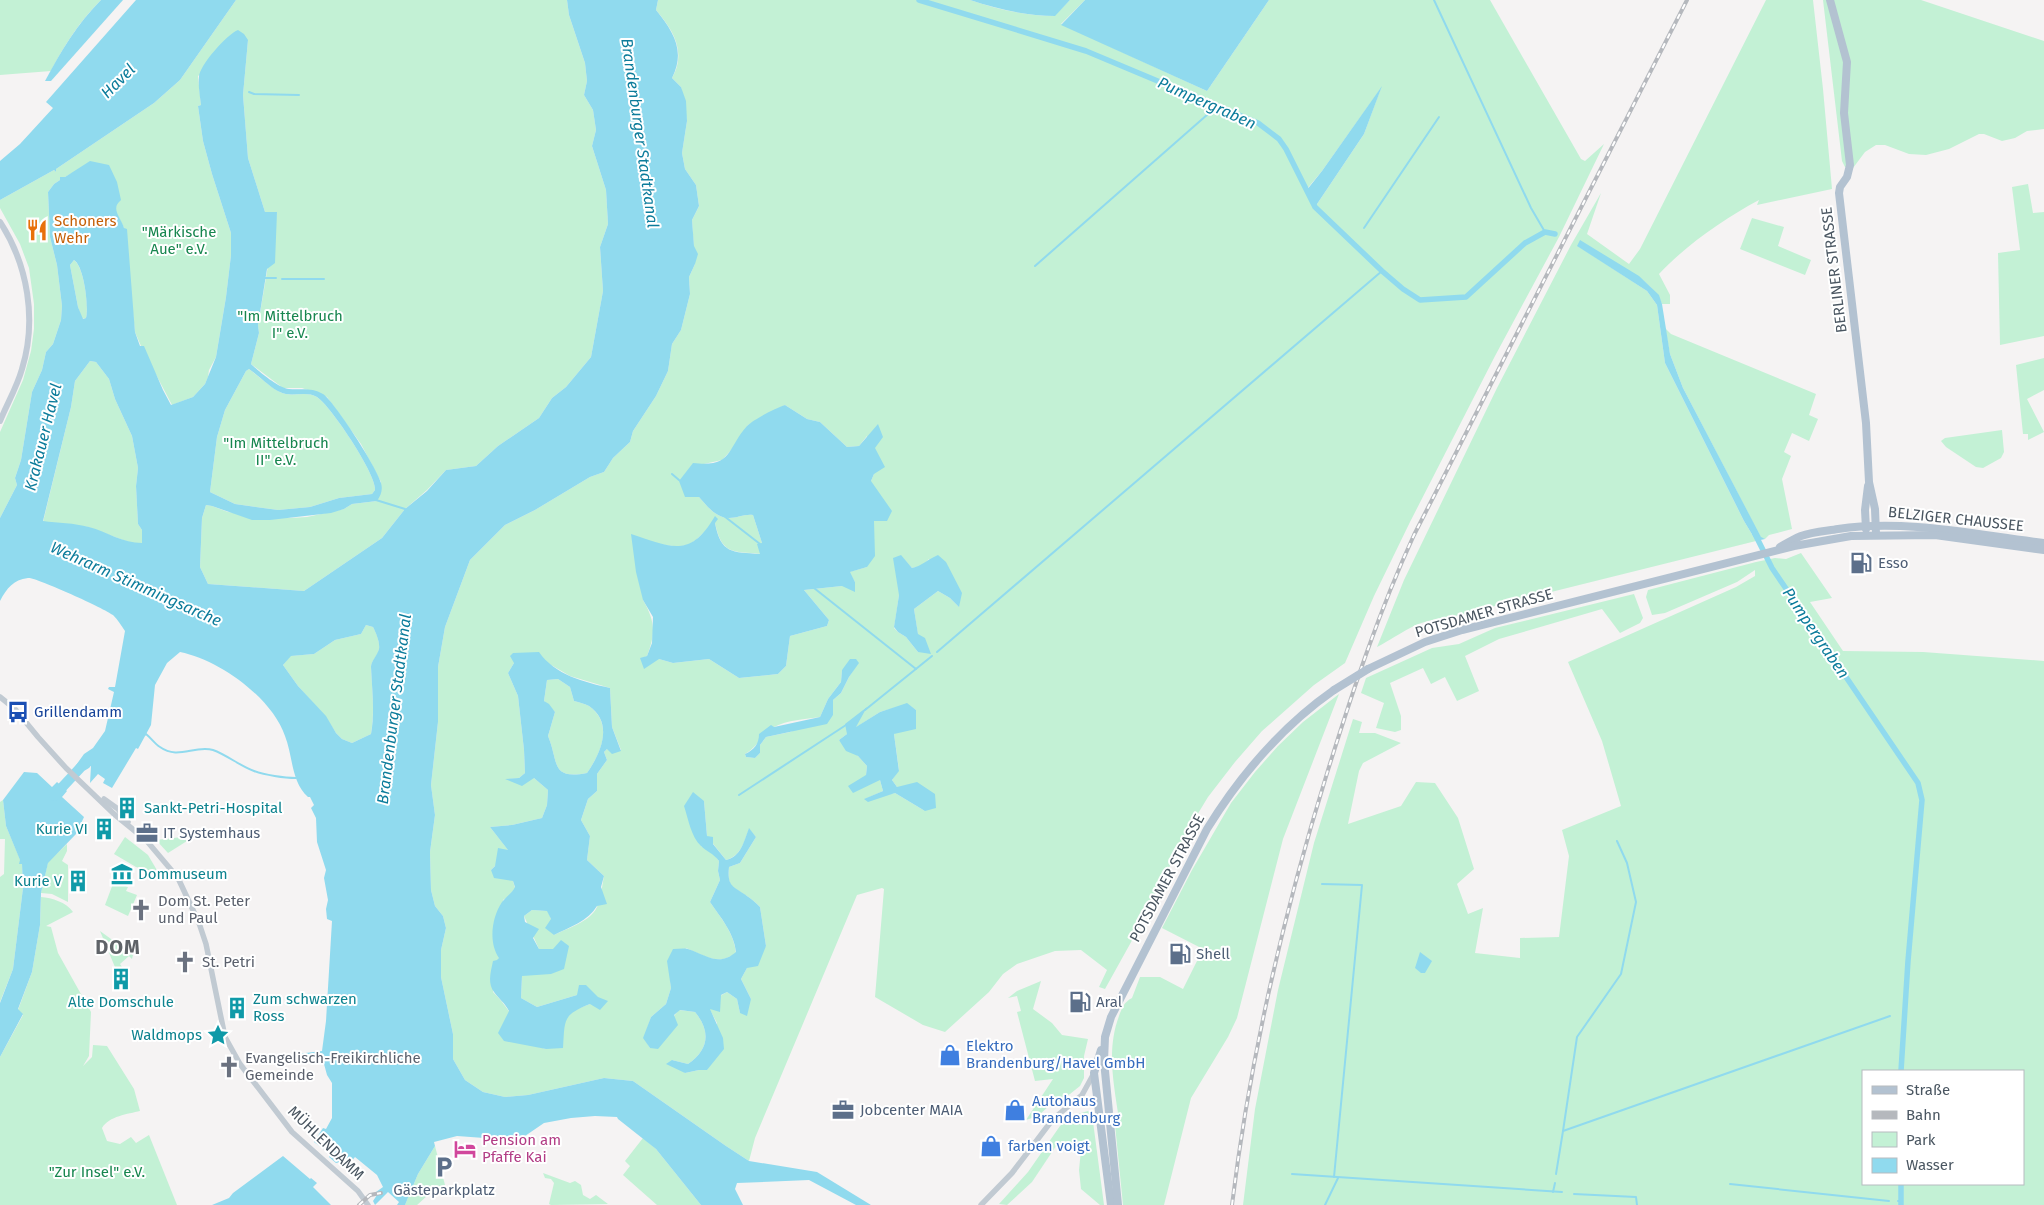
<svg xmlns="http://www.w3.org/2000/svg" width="2044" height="1205" font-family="'Fira Sans',sans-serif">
<rect width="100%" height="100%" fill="#f5f3f3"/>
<g fill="#c3f1d5" fill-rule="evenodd">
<path d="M0 0H101C80 21 64 45 51 71L0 75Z"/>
<path d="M236 0H567L569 15 585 63 587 81 584 95 593 110 596 130 592 146 606 190 608 224 600 247 603 291 591 357 566 387 552 398 539 418 498 446 476 466 446 470 427 490 405 509 382 538 304 591 208 584 200 567 202 518 206 505 212 506 228 512 290 518 307 517 344 509 352 504 377 501 381 482 361 444 327 397 302 388H283L251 364 259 333 258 325 277 212H265L248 158 243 95 248 40 198 76 201 105 198 106 203 141 212 174 231 233V255L226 297 216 357 209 370 208 377 205 384 193 397 172 405 141 346 135 332 124 228 115 210 117 203 72 173 65 177H61L60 180 54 184 48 192 50 237 57 265 62 306 61 320 53 344 46 352 42 370 32 392 21 460 15 478 17 485 0 518V432L23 380 31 351 34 329V304L29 268 20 244 0 208V200L54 170 56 172V169L154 103 180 80Z"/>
<path d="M658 0H970C997 9 1026 16 1054 16L1070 0H1085L1061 24 1207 91 1269 0H1490L1581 159 1585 161 1604 144 1559 237 1495 356 1410 522 1374 596 1345 663 1314 685 1262 731 1235 762 1208 797 1188 830 1135 935 1105 989 1099 987 1107 970 1081 950 1055 951 1017 964 1003 974 989 992 945 1032 923 1025 875 997 884 889 882 888 857 895 755 1138 749 1161 726 1146 633 1081 604 1078 528 1095 505 1097 483 1092 465 1080 453 1059V1034L441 977V950L446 928 443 916 435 906 431 890 430 852 435 815 431 785 438 722V667L445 627 470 560 505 525 535 510 590 477 604 472 613 458 630 442 633 431 656 396 668 371 672 344 681 330 690 294 689 277 695 264 692 220 699 206 696 185 685 169 682 153 687 121 681 87 672 78C687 52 673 30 656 10ZM1381 88 1364 134 1315 207 1306 190 1322 171ZM785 405 807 419 820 422 847 447 859 446 867 436 874 474 871 481 867 567 849 572 855 582 842 586 804 590 829 620 827 626 790 636 786 666 778 674 739 678 709 659 673 663 659 659H640L647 656C656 633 655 621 643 600L660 544C694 551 692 541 715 523 722 555 732 551 761 554L762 543 753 515C744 514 738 518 729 518 716 518 707 506 699 497L704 464 722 460 734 447 748 425ZM901 556 912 568 922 566 929 559 959 607 950 598 938 591 914 609 918 635V652L906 637 898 632 894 628 899 595ZM546 662 570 676 610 688 612 727 621 750 607 749 604 752 607 760 597 774V791L588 799 581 820 590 836 587 860 604 876C602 886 601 898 597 907 590 922 568 928 554 935L551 919 548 911 532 910 524 916 539 949H553L522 976 521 998 537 1007 577 995 590 1004 574 1010 565 1020 546 1049C543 1048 538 1047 535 1045 519 1030 509 1007 493 992L499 958 503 900 509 896 515 888 513 881 491 870 509 851 490 827 512 825 542 818 547 805 548 790 534 778 507 779 519 778 525 773 524 750 518 696 508 673 514 663ZM858 663 849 677 841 693 833 700V715L790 732 766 737 760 745V753L755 758 746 757 745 754C757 748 762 734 774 727 787 720 806 719 820 717L828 699 841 682 842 670ZM907 704 916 710 894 734 899 770 892 780 897 787 925 811 895 793 865 799 883 791 880 780 866 775 867 766 858 756 839 740 847 734 865 708 855 728 880 712ZM704 801 707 836 726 860C741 856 744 842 749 829L756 837 740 863 729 867C727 887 732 886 747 896 752 899 756 903 760 907L766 946 747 968 741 979 751 999 740 1013 737 999 727 992 720 996 709 1008 717 1023 707 1070H699L685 1073 672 1060 688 1064C709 1050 711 1031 695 1012L679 1010 674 1016 677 1025 650 1048 644 1038 651 1017 666 1004 671 988 670 978 686 948C705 956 718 966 736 953 734 933 721 918 710 902L720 880 718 871 719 861 713 853 701 846Z"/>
<path d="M1766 0H1813L1823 89 1832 189 1757 205 1759 200C1725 218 1685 246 1659 274L1670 295V304H1662C1650 274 1605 260 1578 246L1647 291 1657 305 1665 363 1744 521 1756 541 1447 618C1415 620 1404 633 1377 647L1404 580 1497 388 1571 245 1601 193 1587 234 1629 264 1640 249Z"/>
<path d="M1823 0H1921L2044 41V129L2027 131 2015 138 2002 141 1984 134H1979L1949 149 1926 155 1909 154 1885 145H1876L1865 152 1853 168 1845 167 1842 161Z"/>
<path d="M2028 184 2033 213 2044 212V336L2000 345 1998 253 2020 250 2012 187Z"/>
<path d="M1752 218 1784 227 1778 246 1811 260 1805 275 1740 249Z"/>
<path d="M74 260C84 267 89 307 86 318L82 319 78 307 70 265Z"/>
<path d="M1665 328 1671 334 1816 394 1809 415 1818 419 1809 441 1792 433 1784 452 1791 456 1782 479 1792 529 1769 535 1765 539 1761 538 1683 388 1670 354Z"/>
<path d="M2044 358V390L2027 399 2044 432 2028 440V434H2023L2016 365Z"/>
<path d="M90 361 96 362 109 379 115 399 132 436 138 468 136 486 138 524 142 530V543H131L88 527 43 522 71 407 75 381Z"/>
<path d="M249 369C257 375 273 389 280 392 292 398 305 390 317 397 330 405 377 475 375 490L372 494 339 498 310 507 278 510 235 504 212 493 210 492 217 437 225 410 246 371Z"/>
<path d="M2002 430 2004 452 2001 458 1983 468 1976 467 1946 447 1941 441 1945 438Z"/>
<path d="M1801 553 1832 598 1810 602 1843 651 1923 652 2044 661V1205H1243L1255 1109 1278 990 1314 843 1353 719 1362 722 1359 733H1375L1401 743 1363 763 1359 771 1348 824 1401 806 1416 782 1435 783 1458 818 1474 869 1457 884 1468 914 1483 908 1475 953 1520 958V938L1559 937 1569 856 1562 830 1621 806 1602 741 1568 662 1736 587 1755 576V570L1737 582 1665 613 1652 615 1646 597 1648 590 1756 562 1775 558 1786 559ZM1863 1071H2023V1184H1863Z"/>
<path d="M1634 594 1643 618 1640 623 1620 633 1602 609 1499 639 1465 656 1479 691 1457 701 1445 677 1431 684 1423 668 1390 683 1401 716V730L1395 732 1376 728 1384 703 1361 693 1366 678 1432 648 1459 644 1495 628Z"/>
<path d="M366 625 373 627C376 633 380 641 379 649 378 656 371 661 371 667 372 690 375 712 371 734L352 743 342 739 336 733 325 716 298 686 283 665 290 656 314 654 335 640 361 634Z"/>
<path d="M558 679 570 687 574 701C579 702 585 704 589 706 614 724 601 753 587 773 550 780 559 762 548 736L555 712 544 701 547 680Z"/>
<path d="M1339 694 1283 839 1237 1018 1228 1037 1191 1098 1164 1205H1123L1114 1115 1118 1113C1113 1080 1107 1048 1119 1016 1122 1008 1124 1002 1132 998L1140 977H1160L1183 989 1203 949 1162 928 1192 870 1231 803 1255 772 1278 746 1303 722Z"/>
<path d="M3 800 6 826 22 864 23 888 13 969 0 1002V877L4 874 5 839H0V802Z"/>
<path d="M125 837 148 855 158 872 157 873 136 867 114 854Z"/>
<path d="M182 837 187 841 168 853 156 840Z"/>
<path d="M67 844V851L62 861 68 865V902L52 894 41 893 48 862Z"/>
<path d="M114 881 128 887 126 891 137 895 128 916 105 905Z"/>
<path d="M41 897C52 898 66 902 73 912L46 926 51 927 58 953 91 1012 89 1056 83 1066 92 1057 93 1045 107 1046 134 1089 140 1111C128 1114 109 1116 102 1128L107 1141 120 1144 131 1137 136 1143 149 1135 177 1205H0V1057L23 1015 18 1010 32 972 40 925Z"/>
<path d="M100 931 133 955 132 959 129 956 120 964 122 967 117 972Z"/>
<path d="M1041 981 1033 1009 1052 1023 1062 1035 1088 1039 1084 1056V1078L1080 1086 1070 1094 1050 1105 1038 1116 1026 1120 1053 1079 1035 1081 1017 1012 1021 1011 1017 996 1008 998 1017 991Z"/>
<path d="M1088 1111 1092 1114 1104 1205H1100L1081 1189 1079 1170 1081 1150 1058 1143 1032 1182 1007 1205 999 1204 1028 1172 1060 1126 1071 1116Z"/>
<path d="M643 1138 656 1149 701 1205H657L623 1175 630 1166 625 1161Z"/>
<path d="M434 1142 445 1185 437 1187 417 1205H405L418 1174 435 1146Z"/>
<path d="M543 1173 570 1183 575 1181 581 1185 583 1195 590 1199 596 1195 608 1204 551 1205 549 1204 554 1183 551 1179 545 1178Z"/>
</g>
<g fill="#90daee" fill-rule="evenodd">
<path d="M101 0H123L51 81H45C61 51 77 24 101 0Z"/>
<path d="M136 0H236L180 80 154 103 56 169V172L54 170 0 200V161L20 144 53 108 46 102Z"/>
<path d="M567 0H658L656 10C673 31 686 51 672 78L681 87 686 101 687 121 682 153 685 169 696 185 699 206 692 220 694 246 698 254 695 264 689 277 690 294 681 330 672 344 668 371 656 396 633 431 630 442 613 458 604 472 590 477 535 510 505 525 470 560 445 627 438 667V722L431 785 435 815 430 852 431 890 435 906 443 916 446 928 441 950V977L453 1034V1059L465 1080 483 1092 505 1097 528 1095 604 1078 633 1081 726 1146 749 1161 817 1172 871 1205H856L809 1180 737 1183 735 1189 743 1205H701L656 1149 618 1119 617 1117 595 1116 571 1118 544 1123 525 1136 498 1139 457 1136 434 1142 435 1146 418 1174 405 1205H397L399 1202 388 1192 375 1205 373 1201 377 1195 376 1192 383 1187 377 1175 355 1157 350 1163 345 1161 336 1163 329 1157V1153L314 1142 323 1128 326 1129 332 1118V1083L327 1075 321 1053 299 1057 297 1054 322 1051 326 1021 332 921 327 919 326 909 328 900 324 878 326 870 317 842 316 818 311 808 314 805 310 797H308C291 782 293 756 285 736 272 698 220 660 180 652L167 663 155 685 151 725 138 749 136 748 112 788 103 783 105 779 98 774 90 783 91 766H88L80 774 74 768 84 754 93 748 105 731 114 692 108 689 109 687H115L125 631C121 625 118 620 113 615 105 609 36 577 28 578 13 580 7 588 0 601V518L17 485 15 478 21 460 32 392 42 370 46 352 53 344 61 320 62 306 57 265 50 237 48 192 54 184 60 180V177H65L90 161 109 165 117 182 121 200C110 209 121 217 124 228L127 229 135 332 140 346H144L163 390 171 405 193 397 205 384 216 357 226 297 231 255V233L212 174 203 141 198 106 201 105C200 96 198 86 199 77 199 66 227 34 238 30L244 34 248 40 243 95 248 158 265 212H277L275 263 267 269 258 325 259 333 251 364C258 371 280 389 289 389 301 390 312 387 323 394 334 401 378 469 381 483 383 490 381 495 377 501L352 504 344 509 331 513 270 520H252L212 506 206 505 202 518 200 567 208 584 304 591 382 538 405 509 427 491 446 470 476 466 498 446 539 418 552 398 566 387 591 357 603 291 600 247 608 224 606 190 592 146 596 130 593 110 584 95 587 81 585 63 569 15ZM74 260C84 266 89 307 86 318L83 319 78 307 70 265ZM90 361 96 362 109 379 115 399 132 436 138 468 136 486 138 524 142 530V543C123 543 107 532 89 527 74 523 58 523 43 521L71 407 75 381ZM249 369C258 375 272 389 280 392 292 398 305 390 317 397 330 405 377 475 375 490L372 494 339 498 310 507 278 510 235 504 212 493 210 492 217 437 225 410 246 371ZM366 625 373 627C376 633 380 642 379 649 377 656 371 661 371 667 372 690 375 712 371 734L352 743 342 739 336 733 326 716 298 686 283 665 291 656 314 654 335 640 361 634Z"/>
<path d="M970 0H1070L1055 16C1026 16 997 9 970 0Z"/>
<path d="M1085 0H1269L1207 91 1061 25Z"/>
<path d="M1382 86 1364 134 1315 207 1306 191 1322 171Z"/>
<path d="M1580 240 1639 276 1659 295 1662 304 1670 354 1683 388 1761 537 1765 539 1756 541 1744 521 1665 363 1657 305 1647 291 1577 246Z"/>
<path d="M785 405 807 419 820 422 847 447 859 446 878 424 883 437 875 448 885 467 874 474 871 481 892 511 887 521H874L875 556 867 567 850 572 855 582V592L842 586 804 590 829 620 827 626 790 636 786 666 778 674 739 678 709 659 673 663 659 659 644 669 640 658 647 656 652 643 653 617 643 600 636 572 631 534C671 547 690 559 715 516L718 519 715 523C721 554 732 552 760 554L757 544 762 543 753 515C744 514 738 518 729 518 716 518 707 506 699 497H685L679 481 693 463C733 468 727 448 747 426 754 419 776 408 785 405Z"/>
<path d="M901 555 912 568C922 566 928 559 938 555L946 562 962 593 959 607 950 598 938 591 914 609 918 634 925 638 931 654 918 652 906 637 898 632 894 627 899 595 893 558Z"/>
<path d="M539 652C555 675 584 682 610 688L612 727 621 751 612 754 607 749 604 752 607 760 597 774V791L588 799 581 820 590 836 587 860 604 876 601 887 607 904 597 906C588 921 570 927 554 935L545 928 551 919 547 911 532 910 524 916 525 922 539 929 533 938 539 949H553L561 940 569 946 564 969 551 974 522 976 521 998 537 1007 577 995 579 985H586L598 997 608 1001 600 1010 590 1004C562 1015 565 1020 563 1048L546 1049 504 1041 498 1033 509 1011C505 1003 499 999 494 992 487 983 491 971 493 961L497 960 499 958C488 942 492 917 502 902 506 897 512 893 515 887L513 881 494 878 491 870 495 866 498 848 508 850 490 827 512 825 542 818 547 805 548 790 534 778 522 786 505 779 519 778 525 773 524 750 518 696 508 673 514 663 510 656 513 653ZM558 679 570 687 574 701C579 702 585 704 589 706 614 723 601 753 587 773 550 780 559 762 548 736L555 712 549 704 544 701 547 680Z"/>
<path d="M850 659H856L859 663 849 677 841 693 833 700V715L827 724 766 737 760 745V753L755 758 746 757 745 754C754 750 759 744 759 734L771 725 774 727 820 717 828 699 841 682 842 670Z"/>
<path d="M907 703 916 710V729L894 734 899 771 892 780 897 787 917 782 935 794 936 808 925 811 895 793 868 802 864 799 883 791 880 780 853 793 848 786 866 775 867 766 858 756 846 751 839 740 847 734 845 724 867 707 856 727 880 712Z"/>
<path d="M24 772 37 773 52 787 57 782 67 791 62 797 84 817 76 834 48 863 41 893 40 925 32 972 18 1009 23 1014 0 1057V1003L13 969 23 888 22 864H19L20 860 6 826 3 800Z"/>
<path d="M693 792 704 801 707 836 713 837V844L726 860C741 857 744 841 749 828L756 837 740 863 729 867C727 887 733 886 747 896 752 899 756 903 760 907L766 946 758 966 747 968 741 979 751 999 747 1016 740 1013 737 999 727 992 721 995 720 1012 710 1009 723 1038 724 1049 707 1070H699L685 1073 666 1064 672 1060 688 1064C709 1050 711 1031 695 1012L680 1010 674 1015 678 1025 658 1049 650 1048 643 1038 651 1017 666 1004 671 988 667 961 673 949C678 949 684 948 688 949 706 955 719 967 736 952 734 933 721 918 710 902L720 880 718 871 719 861C713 853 707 852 701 846 691 837 688 818 684 806Z"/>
<path d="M1420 952 1432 961 1425 973H1421L1415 968Z"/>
<path d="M283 1156 310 1179 311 1178 317 1183 313 1187 331 1205H212L229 1198 233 1193Z"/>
</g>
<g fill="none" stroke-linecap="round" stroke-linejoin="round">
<g stroke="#90daee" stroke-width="2">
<path d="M1434 0 1531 208 1545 232"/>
<path d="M249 92 254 94 299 95"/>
<path d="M1364 228 1439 117"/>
<path d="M1035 266 1216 107"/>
<path d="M263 278H276"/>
<path d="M282 279H324"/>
<path d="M672 474 679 480"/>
<path d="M376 500 405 509"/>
<path d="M724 516 760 544"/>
<path d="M814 588 916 669"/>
<path d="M937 652 1382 271"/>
<path d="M865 710 932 656"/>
<path d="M144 735 146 734C151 738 155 744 160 747 178 760 194 745 213 750 227 755 240 766 254 771 265 775 284 778 296 778"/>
<path d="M739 795 846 725"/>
<path d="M1322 884 1362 885 1334 1177"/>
<path d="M1563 1131 1577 1037 1621 974 1636 902 1627 863 1617 841"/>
<path d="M1292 1174 1562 1192"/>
<path d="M1556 1174 1563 1131 1890 1016"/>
<path d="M1730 1184 1889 1201"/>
<path d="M1553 1192 1555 1183"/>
<path d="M1574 1194 1636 1197 1637 1205"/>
<path d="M1898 1201H1901"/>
<path d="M1325 1205 1338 1178"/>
</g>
<g stroke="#90daee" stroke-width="5.5">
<path d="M919 0 1086 51 1258 123 1279 139 1286 149 1315 207 1382 271 1403 289 1420 300 1466 297 1525 243 1545 232 1555 234"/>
<path d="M1755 534 1772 568 1918 783 1922 800 1908 961 1901 1071"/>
<path d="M1901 1184V1205"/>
</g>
<path stroke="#90daee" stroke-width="10" d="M54 796 81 767 86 764"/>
<g stroke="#c1cad2" stroke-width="5.5">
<path d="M0 697 15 709 38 737 66 768 114 814 146 840 178 878 199 923 206 944 225 1037 240 1064 292 1132 358 1191 368 1205"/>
<path d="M104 799 118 809 128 822"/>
<path d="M1072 1104 1097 1099"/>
<path d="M981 1205 1012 1173 1053 1119 1082 1095 1093 1075"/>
</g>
<path stroke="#c1cbd6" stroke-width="6" d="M0 222C28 265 37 320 22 369 17 387 7 404 0 421"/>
<g stroke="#b3c2d1" stroke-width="8">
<path d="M1830 0 1847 62 1844 113 1850 165 1847 177 1840 187 1839 193 1866 423 1869 482 1875 509 1876 534"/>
<path d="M1866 529 1865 510 1868 486"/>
<path d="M1780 547C1787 543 1794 539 1801 536 1812 532 1826 531 1838 529 1907 519 1976 535 2044 543"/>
<path d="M1368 669 1425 642 1462 630 1794 546 1851 536 1935 535 2044 550"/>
<path d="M1101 1050 1094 1073 1111 1205"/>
<path d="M1118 1205 1104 1061 1105 1037 1111 1017 1207 829C1241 774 1281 727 1334 690"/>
</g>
<g stroke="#b5b8bd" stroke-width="4">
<g id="rail">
<path d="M359 1205 370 1195 381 1193"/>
<path d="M1232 1205C1250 1057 1284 912 1328 770 1353 690 1379 611 1414 535L1687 0"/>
</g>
</g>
<use href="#rail" stroke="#fff" stroke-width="2" stroke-dasharray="5.5" stroke-linecap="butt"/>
<path stroke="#b3c2d1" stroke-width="8" d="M1334 690 1368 669"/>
</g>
<defs>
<g id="restaurant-bare" transform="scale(1.725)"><path d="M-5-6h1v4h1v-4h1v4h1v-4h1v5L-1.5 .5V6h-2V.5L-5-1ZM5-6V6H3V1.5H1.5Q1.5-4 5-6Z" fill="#e8710a" stroke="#fff" stroke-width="2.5" paint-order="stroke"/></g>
<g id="fuel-bare" transform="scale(1.725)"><path d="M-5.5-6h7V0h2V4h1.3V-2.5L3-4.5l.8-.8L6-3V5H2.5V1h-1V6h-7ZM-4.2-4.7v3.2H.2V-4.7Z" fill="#5c6f8a" stroke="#fff" stroke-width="2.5" paint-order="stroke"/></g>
<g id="bus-bare" transform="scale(1.725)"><path d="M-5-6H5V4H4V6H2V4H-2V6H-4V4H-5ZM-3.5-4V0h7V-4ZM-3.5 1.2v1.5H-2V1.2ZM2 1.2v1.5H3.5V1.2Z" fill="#1a4fb4" stroke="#fff" stroke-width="2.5" paint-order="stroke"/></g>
<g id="building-bare" transform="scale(1.725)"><path d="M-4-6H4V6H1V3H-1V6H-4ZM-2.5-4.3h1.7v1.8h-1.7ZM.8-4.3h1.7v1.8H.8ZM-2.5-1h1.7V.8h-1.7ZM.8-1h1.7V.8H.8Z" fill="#0f9aa8" stroke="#fff" stroke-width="2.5" paint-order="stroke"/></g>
<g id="office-bare" transform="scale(1.725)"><path d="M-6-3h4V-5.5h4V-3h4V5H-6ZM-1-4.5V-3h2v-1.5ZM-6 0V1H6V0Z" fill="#5c6f8a" stroke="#fff" stroke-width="2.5" paint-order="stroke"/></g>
<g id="museum-bare" transform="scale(1.725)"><path d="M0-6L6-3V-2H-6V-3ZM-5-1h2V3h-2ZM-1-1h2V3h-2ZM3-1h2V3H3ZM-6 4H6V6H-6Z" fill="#0f9aa8" stroke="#fff" stroke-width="2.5" paint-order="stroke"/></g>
<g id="church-bare" transform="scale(1.725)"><path d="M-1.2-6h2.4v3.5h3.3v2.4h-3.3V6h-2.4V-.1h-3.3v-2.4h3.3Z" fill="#6b7280" stroke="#fff" stroke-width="2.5" paint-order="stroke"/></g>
<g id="sight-bare" transform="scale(1.725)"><path d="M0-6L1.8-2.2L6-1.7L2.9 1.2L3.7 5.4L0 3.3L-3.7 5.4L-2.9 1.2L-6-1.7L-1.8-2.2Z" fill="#0f9aa8" stroke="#fff" stroke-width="2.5" paint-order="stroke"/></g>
<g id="shop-bare" transform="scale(1.725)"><path d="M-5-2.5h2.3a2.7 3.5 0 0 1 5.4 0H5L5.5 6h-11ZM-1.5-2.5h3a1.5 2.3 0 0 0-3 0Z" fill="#3f7fe0" stroke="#fff" stroke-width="2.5" paint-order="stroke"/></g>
<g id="hotel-bare" transform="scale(1.725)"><path d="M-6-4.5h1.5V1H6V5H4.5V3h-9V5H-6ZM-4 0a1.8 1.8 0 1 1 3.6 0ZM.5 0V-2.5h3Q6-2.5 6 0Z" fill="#d1479c" stroke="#fff" stroke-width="2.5" paint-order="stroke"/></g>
<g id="parking-bare" transform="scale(1.725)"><path d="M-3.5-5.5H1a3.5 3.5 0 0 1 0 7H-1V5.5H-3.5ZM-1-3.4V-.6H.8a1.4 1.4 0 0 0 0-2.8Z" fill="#5c6f8a" stroke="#fff" stroke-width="2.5" paint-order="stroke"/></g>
</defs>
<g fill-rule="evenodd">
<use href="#restaurant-bare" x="37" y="230"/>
<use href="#fuel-bare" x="1861" y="563"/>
<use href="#bus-bare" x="18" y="712"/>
<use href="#building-bare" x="127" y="808"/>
<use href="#building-bare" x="104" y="829"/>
<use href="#office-bare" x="147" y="833"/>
<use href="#museum-bare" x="122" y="874"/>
<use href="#building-bare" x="78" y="881"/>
<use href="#church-bare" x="141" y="910"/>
<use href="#fuel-bare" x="1180" y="954"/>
<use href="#church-bare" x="185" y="962"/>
<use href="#building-bare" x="121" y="979"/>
<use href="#fuel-bare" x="1080" y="1002"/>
<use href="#building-bare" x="237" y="1008"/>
<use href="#sight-bare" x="218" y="1035"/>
<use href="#shop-bare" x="950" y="1055"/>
<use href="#church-bare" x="229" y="1067"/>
<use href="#office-bare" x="843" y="1110"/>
<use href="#shop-bare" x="1015" y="1110"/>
<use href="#shop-bare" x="991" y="1146"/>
<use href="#hotel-bare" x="465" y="1149"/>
<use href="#parking-bare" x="444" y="1167"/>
</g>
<g text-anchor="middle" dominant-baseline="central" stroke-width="4" stroke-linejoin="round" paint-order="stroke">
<g font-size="15" fill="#c56008" stroke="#fff" text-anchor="start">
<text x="54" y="221">Schoners<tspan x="54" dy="17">Wehr</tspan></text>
</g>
<g font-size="15" fill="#17864f" stroke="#fff">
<text x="179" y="232">"Märkische<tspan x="179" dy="17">Aue" e.V.</tspan></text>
<text x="290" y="316">"Im Mittelbruch<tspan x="290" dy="17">I" e.V.</tspan></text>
<text x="276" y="443">"Im Mittelbruch<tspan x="276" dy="17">II" e.V.</tspan></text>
<text x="97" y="1172">"Zur Insel" e.V.</text>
</g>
<g font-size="15" fill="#4a5661" stroke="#fff">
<text transform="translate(1834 270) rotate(-97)">BERLINER STRASSE</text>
<text transform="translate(1956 519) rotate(6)">BELZIGER CHAUSSEE</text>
<text transform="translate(1484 613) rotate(-16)">POTSDAMER STRASSE</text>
<text transform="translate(1167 878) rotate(-62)">POTSDAMER STRASSE</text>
<text transform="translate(326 1143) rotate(44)">MÜHLENDAMM</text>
</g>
<g font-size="15" fill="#4e5e75" stroke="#fff" text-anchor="start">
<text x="1878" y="563">Esso</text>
<text x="163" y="833">IT Systemhaus</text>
<text x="1196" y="954">Shell</text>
<text x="1096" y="1002">Aral</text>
<text x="860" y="1110">Jobcenter MAIA</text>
<text x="444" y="1190" text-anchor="middle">Gästeparkplatz</text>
</g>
<g font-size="15" fill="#164399" stroke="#fff" text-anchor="start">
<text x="34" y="712">Grillendamm</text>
</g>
<g font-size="15" fill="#0d838f" stroke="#fff" text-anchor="start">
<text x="144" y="808">Sankt-Petri-Hospital</text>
<text x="88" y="829" text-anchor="end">Kurie VI</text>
<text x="138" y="874">Dommuseum</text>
<text x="62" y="881" text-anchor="end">Kurie V</text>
<text x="253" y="999">Zum schwarzen<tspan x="253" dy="17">Ross</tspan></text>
<text x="121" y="1002" text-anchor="middle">Alte Domschule</text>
<text x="202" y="1035" text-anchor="end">Waldmops</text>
</g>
<g font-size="15" fill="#5b616d" stroke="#fff" text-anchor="start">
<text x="158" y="901">Dom St. Peter<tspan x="158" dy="17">und Paul</tspan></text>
<text x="202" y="962">St. Petri</text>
<text x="245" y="1058">Evangelisch-Freikirchliche<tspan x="245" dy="17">Gemeinde</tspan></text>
</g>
<g font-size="15" fill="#366cbe" stroke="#fff" text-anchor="start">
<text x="966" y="1046">Elektro<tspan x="966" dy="17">Brandenburg/Havel GmbH</tspan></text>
<text x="1032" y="1101">Autohaus<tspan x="1032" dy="17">Brandenburg</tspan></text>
<text x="1008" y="1146">farben voigt</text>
</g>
<g font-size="15" fill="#b23c85" stroke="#fff" text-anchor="start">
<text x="482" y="1140">Pension am<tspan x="482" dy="17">Pfaffe Kai</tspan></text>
</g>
<g font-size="16" font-style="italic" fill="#0c7c9b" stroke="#fff">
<text transform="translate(118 81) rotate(-45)">Havel</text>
<text transform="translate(1207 103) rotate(24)">Pumpergraben</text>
<text transform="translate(640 133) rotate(82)">Brandenburger Stadtkanal</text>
<text transform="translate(43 437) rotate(-76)">Krakauer Havel</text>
<text transform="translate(136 584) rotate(24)">Wehrarm Stimmingsarche</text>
<text transform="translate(1816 633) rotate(56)">Pumpergraben</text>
<text transform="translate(394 709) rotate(-83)">Brandenburger Stadtkanal</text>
</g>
<g font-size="20" font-weight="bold" letter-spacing="1" fill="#5f6368" stroke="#fff">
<text x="118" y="947">DOM</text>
</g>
</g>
<rect x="1862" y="1070" width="162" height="115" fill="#ffffff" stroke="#b7bbc0"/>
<rect x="1872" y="1086" width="25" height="8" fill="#b3c2d1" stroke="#b7bbc0"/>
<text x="1906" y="1095" font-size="15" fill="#4a5661">Straße</text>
<rect x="1872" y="1111" width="25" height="8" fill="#b5b8bd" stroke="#b7bbc0"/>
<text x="1906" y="1120" font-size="15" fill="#4a5661">Bahn</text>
<rect x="1872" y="1132" width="25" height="15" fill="#c3f1d5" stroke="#b7bbc0"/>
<text x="1906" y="1145" font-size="15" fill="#4a5661">Park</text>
<rect x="1872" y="1158" width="25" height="15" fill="#90daee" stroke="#b7bbc0"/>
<text x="1906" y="1170" font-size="15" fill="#4a5661">Wasser</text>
</svg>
